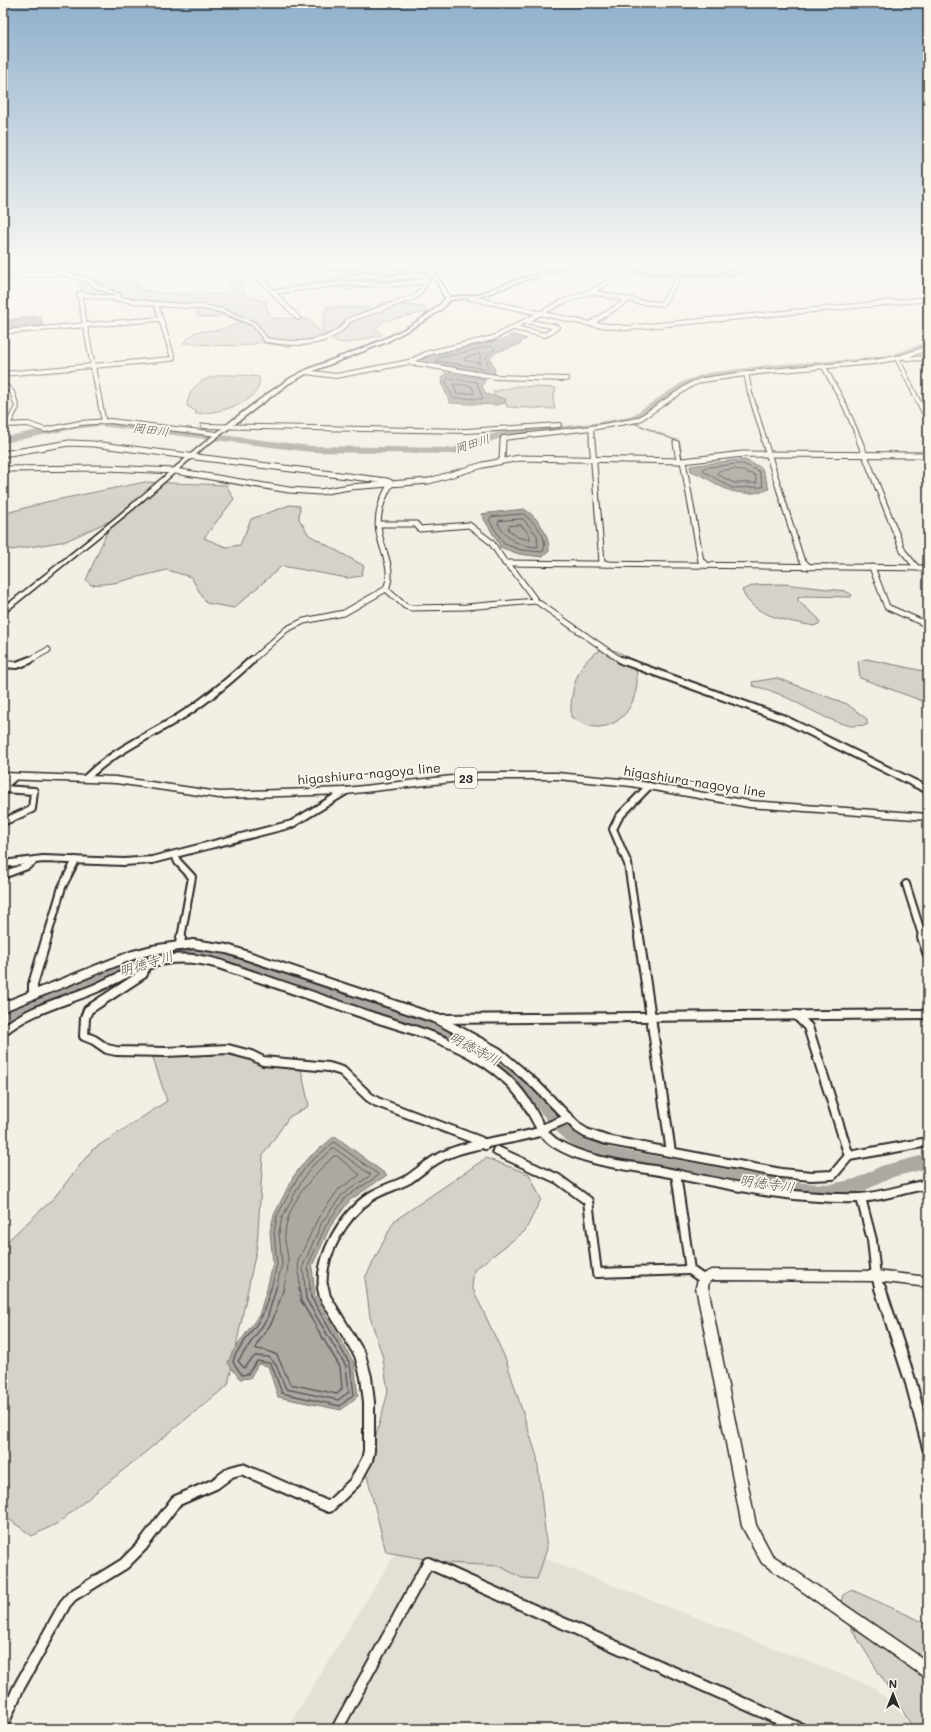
<svg xmlns="http://www.w3.org/2000/svg" width="931" height="1732" font-family="Mali,'Klee One',sans-serif">
<rect width="100%" height="100%" fill="#f3efe4"/>
<filter id="ink" filterUnits="userSpaceOnUse"><feTurbulence type="fractalNoise" baseFrequency=".025" numOctaves="2"/><feDisplacementMap in="SourceGraphic" scale="8" xChannelSelector="R" yChannelSelector="G"/><feConvolveMatrix kernelMatrix="1 2 1 2 8 2 1 2 1" color-interpolation-filters="sRGB"/></filter>
<g filter="url(#ink)">
<path fill="#e4e0d6" d="M422 1511 874 1687 917 1729H283L290 1723Z"/>
<g fill="#d5d2c9" stroke="#807e7a">
<path d="M213 269H222L241 278C240 297 251 296 266 302V307L272 318 308 319 324 336 288 347 260 342C248 349 200 344 183 343L195 332 219 330 240 323 238 320 223 315 212 318 197 316V306L83 293 78 285 89 282 132 281 138 284 139 290 172 294H226L233 289 226 275 220 273 208 274Z"/>
<path d="M318 275 376 280 430 276 429 277 348 290 324 285 309 278 311 276Z"/>
<path d="M384 302 424 307 426 312 384 321 376 329 382 335 348 343 336 342 322 331 326 307 374 308Z"/>
<path d="M220 375H242L259 377C264 405 215 413 195 414L197 412 187 406C189 386 202 379 220 375Z"/>
<path d="M518 386 556 388 553 399 555 409 507 407 505 399 495 396 493 392Z"/>
<path d="M145 482 226 485 234 499 204 538 226 547 240 545 251 519 290 505 300 506 299 519 309 535 364 566 361 576 347 578 282 566 234 608 206 603 191 577 167 570 114 583 91 585 86 580 111 523 107 522 66 541 11 550 3 542V514L46 502Z"/>
<path d="M784 584 845 591 852 595 851 597 805 596 798 598V601L818 618 820 623 814 626C790 621 751 617 742 590L755 585Z"/>
<path d="M607 648C617 651 631 656 635 666 643 692 627 725 600 727 589 728 580 722 571 717 570 689 578 656 607 648Z"/>
<path d="M867 659 928 672V703L860 678 858 661Z"/>
<path d="M777 678 847 704 867 719V725C862 725 856 726 851 726 817 719 788 692 753 686L752 682Z"/>
<path d="M235 1047 278 1061 300 1064 309 1106 289 1117 263 1155 257 1246 228 1385 58 1523 32 1536 3 1515V1245L53 1199 92 1150 167 1101 152 1055Z"/>
<path d="M486 1158 529 1174 541 1199 525 1231 474 1270 472 1287 506 1360 537 1457 547 1549 537 1579 522 1578 499 1566 448 1563 386 1552 366 1472 388 1392 383 1358 370 1317 365 1278 394 1221Z"/>
<path d="M852 1590 928 1624V1729H914L839 1609 843 1595Z"/>
</g>
<g fill="#aca9a2" stroke="#787772">
<path d="M40 316 41 317 43 327 3 330V322L7 320Z"/>
<path d="M509 335H514L527 339 521 341V344L497 352 490 358 495 370 494 375 432 364 421 359 509 338Z"/>
<path d="M445 373 486 379 482 386 486 394 505 399V403L496 405 450 403 443 386 442 379Z"/>
<path d="M736 460H745L762 468 769 489C764 492 759 492 753 493 723 495 716 480 691 471L690 466Z"/>
<path d="M524 509C539 518 549 534 549 551L543 557 519 554 500 547 499 544 481 514Z"/>
<path d="M335 1136 387 1175 350 1200 330 1227 312 1266 315 1296 354 1363 358 1396 341 1410 278 1397 268 1366 258 1364 250 1378 240 1379 228 1363 232 1353 259 1315 267 1289 273 1264 270 1231 274 1215 293 1177 306 1160Z"/>
</g>
<g fill="none" stroke-linecap="round" stroke-linejoin="round">
<g stroke="#5f5d5b" stroke-width="1">
<path d="M492 346 495 349 486 357 489 367 487 369 436 361 437 359Z"/>
<path d="M480 354V363L464 360 465 358Z"/>
<path d="M448 378 477 382 483 399 453 398 446 383Z"/>
<path d="M454 384 472 386 474 393 457 394Z"/>
<path d="M736 464H743L759 471 763 487 732 488 703 471 704 468Z"/>
<path d="M736 469 755 475 757 483H734L717 474 719 471Z"/>
<path d="M523 514C535 522 549 537 543 552L521 550 504 544 489 520 491 517Z"/>
<path d="M523 519 537 535 538 547C519 546 508 541 498 524L499 521Z"/>
<path d="M521 525 529 534 530 540 517 537 508 529 509 526Z"/>
<path d="M271 1289 277 1264 274 1232 277 1216 297 1179 309 1163 334 1142 379 1175 346 1197 326 1225 308 1266 310 1289"/>
<path d="M276 1289 282 1264 279 1232 282 1218 301 1182 312 1166 334 1148 371 1175 342 1195 322 1222 303 1266 305 1289"/>
<path d="M283 1289C286 1280 288 1271 288 1261 288 1252 284 1243 285 1234 287 1203 313 1175 334 1156H337L360 1175 339 1189 318 1218 298 1261 300 1289"/>
</g>
<g stroke="#5f5d5b" stroke-width="1.5">
<path d="M271 1288 262 1316 235 1355 233 1362 242 1375 248 1374 257 1361 269 1363 272 1366 282 1393 340 1406 354 1394 350 1364 311 1297 310 1288"/>
<path d="M276 1288 267 1319 238 1361 244 1368 255 1356 269 1357 276 1365 286 1389 338 1400 349 1392 346 1366 306 1299 305 1288"/>
<path d="M284 1288 272 1322 257 1344 256 1349 265 1350 277 1355 290 1384 337 1394 342 1389 340 1367 301 1301 299 1288"/>
</g>
<path stroke="#787772" stroke-width="1.5" d="M632 422 677 441"/>
<g stroke="#787772" stroke-width="2">
<path d="M674 440 679 442 682 459H685"/>
<path d="M729 453 745 452"/>
</g>
<g fill="#aca9a2" fill-rule="evenodd">
<path d="M928 341V347L897 359 857 365 768 371 709 379 690 385 636 421 593 429 498 439 454 454 311 452 100 426 74 429 3 443V437L74 423 100 420 311 446 453 448 496 433 593 423 630 417 684 381 708 373 768 365 857 359 895 354Z"/>
<path d="M185 947 198 948 244 956 439 1022 493 1048 514 1062 533 1080 567 1120 590 1141 606 1147 803 1183 831 1184 855 1179 881 1166 928 1154V1168L893 1177 866 1190 831 1198 803 1197 763 1191 604 1160 578 1151 555 1130 521 1088 502 1070 481 1056 427 1030 318 992 236 965 198 958H174L146 965 43 1005 3 1025V1012C27 998 54 989 79 979 114 966 148 950 185 947Z"/>
</g>
<g stroke="#2b2b2b" stroke-width="6">
<g id="street-far4">
<path d="M248 267 273 292 345 283 389 285 427 281"/>
<path d="M667 267H703"/>
<path d="M733 267 742 270"/>
<path d="M364 273 362 275 391 278 423 275 427 281"/>
<path d="M3 276 51 273 65 274 89 280 96 286 118 295V298"/>
<path d="M273 292 298 318"/>
<path d="M591 292 641 302 662 304 679 277"/>
<path d="M470 298 590 324 627 328 928 299"/>
<path d="M590 324 629 299"/>
<path d="M514 328 545 335 557 327 525 321"/>
<path d="M3 332 160 319"/>
<path d="M897 358 928 421"/>
<path d="M906 358 928 359"/>
<path d="M824 367 845 406 860 441"/>
<path d="M306 372 336 376 409 362"/>
<path d="M746 373 750 393 765 441"/>
<path d="M3 374 171 359 173 358 156 304"/>
<path d="M567 379 496 377 409 362 428 353 493 338 562 302 591 292 633 267"/>
<path d="M3 384 12 392 17 407 8 424"/>
<path d="M102 421 103 418 79 294 156 304 203 307 223 311 254 324 266 340C294 345 330 347 349 320L417 296 427 281"/>
<path d="M3 425 28 424 45 430 80 423 110 421 217 434"/>
<path d="M203 426 467 431 559 425"/>
<path d="M591 428 592 441"/>
<path d="M503 441V438L591 428 638 420 692 384 703 380 759 372 874 362 902 357 928 348"/>
</g>
</g>
<g stroke="#2b2b2b" stroke-width="7">
<g id="street-far3">
<path d="M592 440 602 562 608 564"/>
<path d="M764 440 801 559 809 567"/>
<path d="M859 440 903 551 917 568"/>
<path d="M676 443 679 461"/>
<path d="M3 454 69 443 93 444 387 481 390 482V485"/>
<path d="M502 460 503 440"/>
<path d="M683 461 701 561 707 565"/>
<path d="M3 469 107 468 175 471 289 490 320 492 350 487 429 481 483 465 519 458 683 461 743 454 928 455"/>
<path d="M379 524H416L420 529 469 525 491 542 505 563 514 571 536 601 622 661"/>
<path d="M505 563 928 568"/>
<path d="M872 567 887 607 928 625"/>
<path d="M386 589 405 606 411 608 466 607 536 601"/>
<path d="M28 661 48 650"/>
<path d="M251 661 287 629 304 621 344 613 386 589C395 569 382 552 379 532 376 516 382 499 390 485"/>
</g>
</g>
<g stroke="#2b2b2b" stroke-width="10">
<g id="street-far2">
<path d="M621 660 782 718 928 790"/>
<path d="M3 664 17 665 30 660"/>
<path d="M86 778C112 752 147 737 178 718 205 702 229 681 252 660"/>
<path d="M3 787 14 777"/>
<path d="M3 789 34 791 32 809 3 822"/>
<path d="M175 855 178 862 192 877 181 938"/>
<path d="M3 864 43 859 124 862 152 860 292 824 346 791"/>
<path d="M3 875 27 866 35 860"/>
<path d="M906 884 923 938"/>
<path d="M47 938 62 887 76 860"/>
<path d="M639 938 628 864 613 829 619 817 649 786"/>
</g>
</g>
<g stroke="#2b2b2b" stroke-width="12">
<g id="street-far1">
<path d="M639 937 671 1152"/>
<path d="M922 937 928 955"/>
<path d="M180 944 181 937"/>
<path d="M145 966 143 974 88 1010 85 1018 84 1036 94 1040 107 1049 116 1051 166 1052 228 1049 251 1055 263 1061 329 1067 342 1071 369 1097 377 1102 480 1141 485 1145"/>
<path d="M33 995V984L47 937"/>
<path d="M3 1007 133 955 152 950 193 944 227 949 437 1019 498 1052 535 1084 578 1128 586 1133 606 1140 781 1173 811 1176 833 1175 849 1156 928 1142"/>
<path d="M796 1015 808 1027 849 1156"/>
<path d="M439 1019 928 1014"/>
<path d="M3 1031C30 1009 63 1002 94 989 117 979 139 965 165 960 183 957 201 959 219 964 271 982 322 999 373 1017 407 1028 441 1037 471 1054 493 1066 513 1082 526 1102 536 1117 540 1133 555 1143 585 1162 625 1165 660 1171 725 1184 792 1200 859 1198 881 1197 907 1188 928 1184"/>
<path d="M542 1129 569 1118"/>
<path d="M497 1151 558 1179 588 1201 597 1273 690 1270"/>
<path d="M676 1174 690 1270 703 1279"/>
<path d="M861 1198 872 1240 876 1276 880 1289"/>
<path d="M323 1289C319 1256 344 1215 370 1197 382 1189 396 1186 409 1179 422 1170 434 1158 450 1153 479 1141 512 1141 542 1131"/>
</g>
</g>
<g stroke="#2b2b2b" stroke-width="14">
<g id="street">
<path d="M880 1288 911 1383 928 1448"/>
<path d="M3 1724 18 1689 65 1604 72 1596 124 1564 142 1546 176 1501 215 1484 231 1472 242 1469 329 1507 355 1482 367 1460 369 1451V1402L366 1377 360 1355 325 1297 323 1288"/>
<path d="M337 1729 428 1563 801 1729"/>
</g>
</g>
<g stroke="#2b2b2b" stroke-width="3">
<g id="secondary">
<path d="M294 267H325L377 273 425 267H442L431 269 441 282 450 297 476 295 519 279 564 267H570L523 281 479 297 450 300 442 309 426 320 387 342 308 373 288 384 203 448 133 509 3 614V608C45 574 88 541 130 506 180 463 229 420 283 383 297 373 313 367 329 361 366 347 419 328 445 299L437 282 427 270 377 275 324 269 296 268Z"/>
<path d="M615 267 666 274 690 275 715 274 756 267H766C760 271 750 270 742 272 698 280 661 277 617 268Z"/>
<path d="M711 1270 876 1271 928 1277V1287L876 1281 712 1280 709 1282 708 1287 756 1525 772 1555 928 1662V1678L923 1676 762 1563 744 1530 742 1526 696 1287 699 1276Z"/>
</g>
</g>
<g stroke="#2b2b2b" stroke-width="3">
<path id="primary" d="M3 773 116 777 219 792 346 788 479 773H557L631 780 749 801 928 814V820L749 807 631 786 557 779H479L346 794 219 798 116 783 3 779Z"/>
</g>
<use href="#street-far4" stroke="#fbf7ec" stroke-width="4"/>
<use href="#street-far3" stroke="#fbf7ec" stroke-width="5"/>
<use href="#street-far2" stroke="#fbf7ec" stroke-width="6"/>
<use href="#street-far1" stroke="#fbf7ec" stroke-width="8"/>
<use href="#street" stroke="#fbf7ec" stroke-width="10"/>
<use href="#secondary" fill="#fbf7ec" fill-rule="evenodd"/>
<use href="#primary" fill="#fbf7ec" fill-rule="evenodd"/>
</g>
</g>
<linearGradient id="sky" x2="0" y2="1"><stop stop-color="#90b0cc"/><stop offset="0.52" stop-color="#faf8f3"/><stop offset="1" stop-color="#faf8f3" stop-opacity="0"/></linearGradient>
<rect width="931" height="509" fill="url(#sky)"/>
<g text-anchor="middle" dominant-baseline="central" stroke-width="3.5" stroke-linejoin="round" paint-order="stroke">
<g font-size="12" font-style="italic" fill="#585755" stroke="#fbf7ec">
<text transform="translate(151 429) rotate(7)">岡田川</text>
<text transform="translate(472 443) rotate(-18)">岡田川</text>
</g>
<rect fill="#fbf7ec" stroke="#696865" stroke-width="1" x="455" y="768" width="22" height="20" rx="3"/>
<g font-size="12" font-weight="bold" fill="#2b2b2b">
<text x="466" y="778">23</text>
</g>
<g font-size="13" fill="#2b2b2b" stroke="#fbf7ec">
<text transform="translate(369 773) rotate(-5)">higashiura-nagoya line</text>
<text transform="translate(695 781) rotate(9)">higashiura-nagoya line</text>
</g>
<g font-size="14" font-style="italic" fill="#585755" stroke="#fbf7ec">
<text transform="translate(146 963) rotate(-17)">明徳寺川</text>
<text transform="translate(475 1048) rotate(28)">明徳寺川</text>
<text transform="translate(767 1183) rotate(8)">明徳寺川</text>
</g>
</g>
<rect width="931" height="1732" fill="none" stroke="#fbf7ec" stroke-width="16"/>
<rect x="8" y="8" width="915" height="1716" fill="none" stroke="#2b2b2b" stroke-width="1.5" filter="url(#ink)"/>
<g transform="translate(893 1694)" stroke="#fbf7ec" stroke-width="3" paint-order="stroke">
<path d="M0-3L7 15L0 10L-7 15Z" fill="#2b2b2b"/>
<text y="-6" font-size="11" font-weight="bold" text-anchor="middle" fill="#2b2b2b">N</text>
</g>
</svg>
